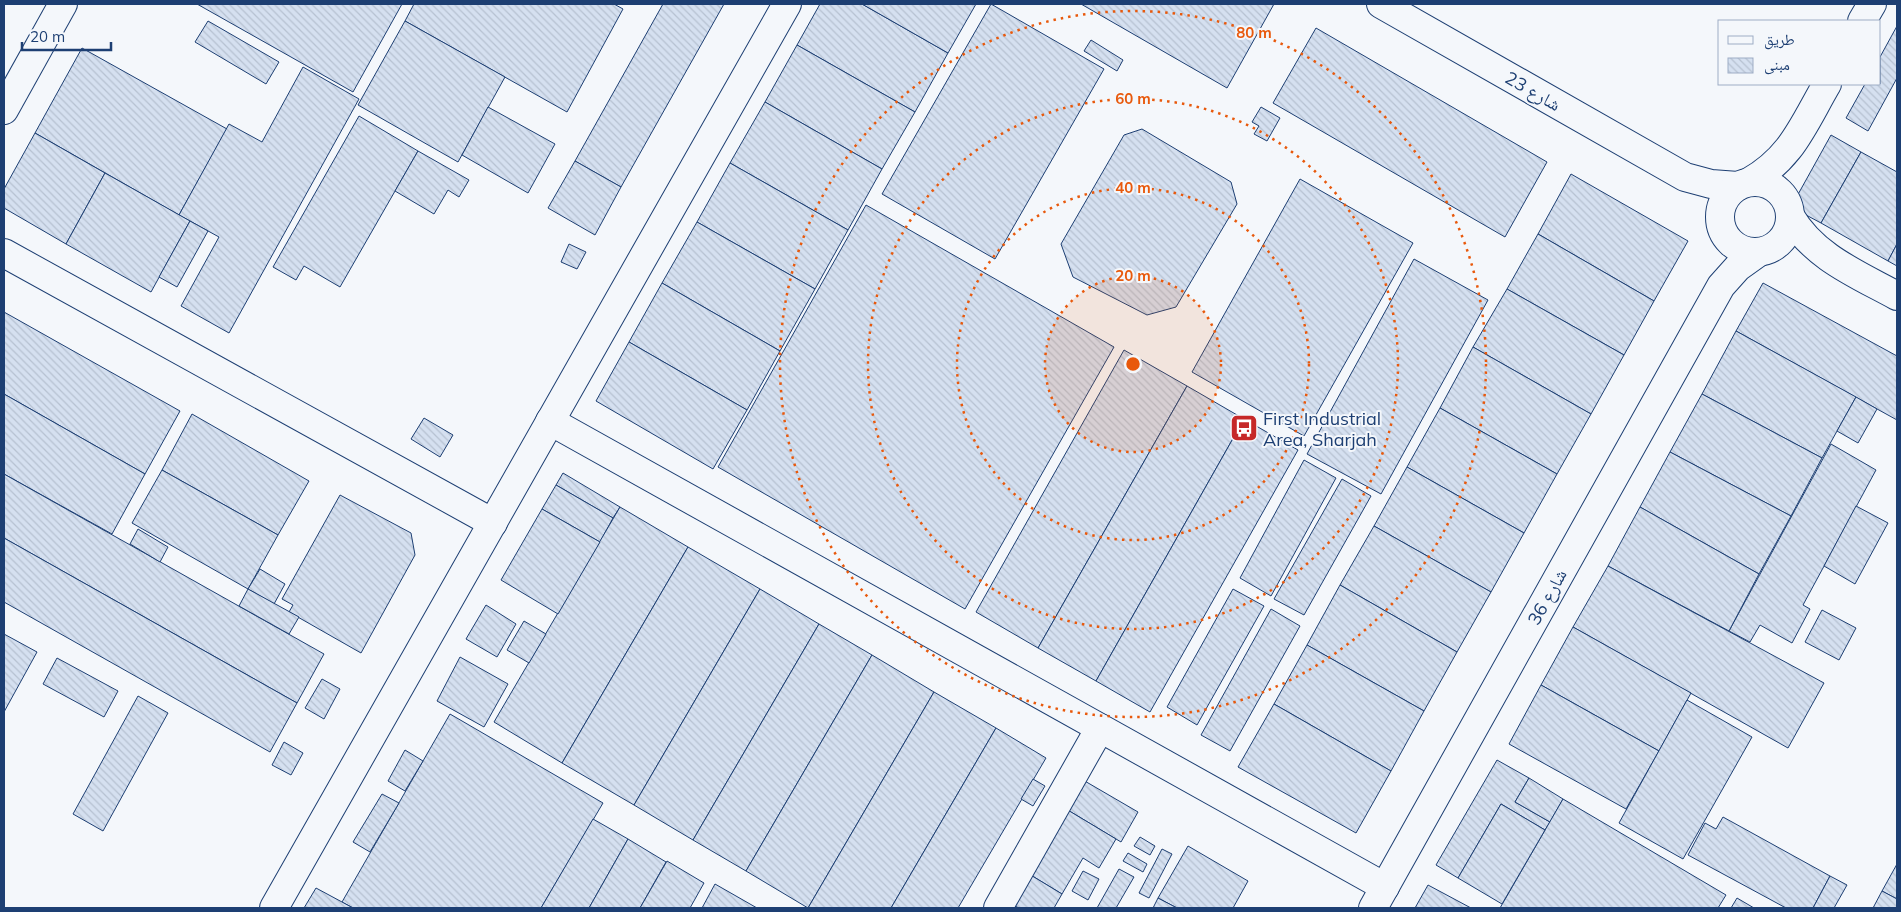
<svg xmlns="http://www.w3.org/2000/svg" width="1901" height="912" font-family="Mulish,'Noto Naskh Arabic',sans-serif">
<defs>
<pattern id="building-back-hatch" width="6" height="6" patternUnits="userSpaceOnUse" patternTransform="scale(1.25)"><rect width="6" height="6" fill="#d5e0f0"/><path d="M-1 5l2 2M0 0l6 6M5-1l2 2" fill="none" stroke="#b6c1d1"/></pattern>
</defs>
<rect width="100%" height="100%" fill="#f4f7fb"/>
<g fill="url(#building-back-hatch)" stroke="#1d3f73">
<path d="M197 4H402L353 92Z"/>
<path d="M414 4H614L623 9 567 112 405 21Z"/>
<path d="M663 4H724L621 187 575 161Z"/>
<path d="M820 4H862L948 53 915 112 797 45Z"/>
<path d="M862 4H976L948 53Z"/>
<path d="M991 4 1104 69 995 259 882 194Z"/>
<path d="M1081 4H1274L1227 88Z"/>
<path d="M208 21 279 62 266 84 195 42Z"/>
<path d="M405 21 505 77 458 162 358 105Z"/>
<path d="M1897 26V78L1868 131 1846 118 1865 84H1880V57Z"/>
<path d="M1316 28 1547 162 1505 237 1273 103Z"/>
<path d="M1091 40 1123 60 1117 71 1084 51Z"/>
<path d="M797 45 915 112 882 169 765 102Z"/>
<path d="M82 48 227 129 179 215 35 133Z"/>
<path d="M303 67 359 99 229 333 181 306 219 237 179 215 229 124 262 142Z"/>
<path d="M765 102 882 169 848 230 730 163Z"/>
<path d="M488 107 555 144 528 193 462 155Z"/>
<path d="M1261 107 1280 118 1267 141 1254 134 1259 126 1252 122Z"/>
<path d="M359 116 418 151 340 287 304 266 296 280 273 267Z"/>
<path d="M1142 129 1231 182 1237 204 1176 307 1147 315 1073 277 1061 244 1124 135Z"/>
<path d="M35 133 105 173 66 244 4 208V189Z"/>
<path d="M1831 135 1861 152 1821 223 1791 207Z"/>
<path d="M418 151 469 180 459 197 448 190 434 214 395 191Z"/>
<path d="M1861 152 1897 172V244L1888 261 1821 223Z"/>
<path d="M575 161 621 187 595 235 548 208Z"/>
<path d="M730 163 848 230 815 289 697 222Z"/>
<path d="M105 173 190 221 151 292 66 244Z"/>
<path d="M1571 174 1688 241 1654 301 1538 234Z"/>
<path d="M1300 179 1413 243 1304 436 1192 372Z"/>
<path d="M866 205 1114 347 965 609 718 467Z"/>
<path d="M190 221 208 231 177 287 159 277Z"/>
<path d="M697 222 815 289 780 351 662 283Z"/>
<path d="M1538 234 1654 301 1624 355 1507 289Z"/>
<path d="M569 244 586 252 577 269 561 262Z"/>
<path d="M1897 244V266L1888 261Z"/>
<path d="M1414 259 1488 300 1381 494 1307 454Z"/>
<path d="M662 283 780 351 747 410 629 342Z"/>
<path d="M1763 283 1897 356V420L1736 331Z"/>
<path d="M1507 289 1624 355 1591 414 1473 347Z"/>
<path d="M4 312 180 411 145 474 4 394Z"/>
<path d="M1736 331 1856 397 1822 458 1702 394Z"/>
<path d="M629 342 747 410 713 469 596 401Z"/>
<path d="M1473 347 1591 414 1557 474 1440 408Z"/>
<path d="M1124 350 1187 386 1038 648 976 612Z"/>
<path d="M1187 386 1244 419 1096 681 1038 648Z"/>
<path d="M4 394 145 474 112 534 4 474Z"/>
<path d="M1702 394 1822 458 1791 516 1670 452Z"/>
<path d="M1856 397 1877 409 1858 443 1837 431Z"/>
<path d="M1440 408 1557 474 1524 533 1407 467Z"/>
<path d="M192 414 309 481 278 535 162 470Z"/>
<path d="M424 418 453 435 440 457 411 439Z"/>
<path d="M1244 419 1298 450 1150 712 1096 681Z"/>
<path d="M1831 444 1876 470 1803 605 1810 609 1792 643 1760 625 1750 642 1729 631Z"/>
<path d="M1670 452 1791 516 1759 574 1640 507Z"/>
<path d="M1304 460 1336 478 1271 596 1240 578Z"/>
<path d="M1407 467 1524 533 1491 592 1374 526Z"/>
<path d="M162 470 278 535 248 589 132 523Z"/>
<path d="M563 473 620 507 613 518 556 485Z"/>
<path d="M4 474 324 654 297 703 4 538Z"/>
<path d="M1342 479 1371 496 1304 615 1274 599Z"/>
<path d="M556 485 613 518 600 542 542 509Z"/>
<path d="M340 495 411 533 415 555 361 653 289 612 293 605 282 599Z"/>
<path d="M1856 506 1888 523 1855 584 1824 566Z"/>
<path d="M620 507 688 547 562 763 494 722Z"/>
<path d="M1640 507 1759 574 1729 631 1608 566Z"/>
<path d="M542 509 600 542 558 614 501 580Z"/>
<path d="M1374 526 1491 592 1457 652 1340 585Z"/>
<path d="M138 529 168 547 160 562 130 544Z"/>
<path d="M4 538 297 703 270 752 4 602Z"/>
<path d="M688 547 760 589 634 805 562 763Z"/>
<path d="M1608 566 1824 683 1788 748 1573 627Z"/>
<path d="M260 569 285 584 274 604 248 589Z"/>
<path d="M1340 585 1457 652 1424 711 1307 645Z"/>
<path d="M248 589 299 617 289 634 239 606Z"/>
<path d="M760 589 819 624 693 840 634 805Z"/>
<path d="M1233 589 1264 606 1197 725 1167 707Z"/>
<path d="M486 605 516 624 497 657 466 639Z"/>
<path d="M1271 609 1300 626 1230 751 1201 735Z"/>
<path d="M1822 610 1856 628 1839 660 1805 642Z"/>
<path d="M524 621 546 634 529 663 507 650Z"/>
<path d="M819 624 872 655 746 871 693 840Z"/>
<path d="M1573 627 1691 693 1659 751 1541 685Z"/>
<path d="M4 634 37 652 4 712Z"/>
<path d="M1307 645 1424 711 1391 771 1274 704Z"/>
<path d="M872 655 934 692 808 908 746 871Z"/>
<path d="M460 657 508 684 484 727 437 701Z"/>
<path d="M57 658 118 691 104 717 43 684Z"/>
<path d="M322 679 340 689 324 719 305 708Z"/>
<path d="M1541 685 1659 751 1626 809 1509 744Z"/>
<path d="M934 692 996 728 891 908H808Z"/>
<path d="M138 696 168 713 103 831 73 814Z"/>
<path d="M1687 700 1752 737 1683 859 1619 823Z"/>
<path d="M1274 704 1391 771 1356 833 1238 767Z"/>
<path d="M450 714 603 803 541 908H353L342 902Z"/>
<path d="M996 728 1046 758 958 908H891Z"/>
<path d="M284 742 303 753 291 775 272 765Z"/>
<path d="M405 750 423 761 405 791 388 781Z"/>
<path d="M1497 760 1529 778 1515 802 1550 822 1545 830 1501 804 1458 878 1436 865Z"/>
<path d="M1529 778 1563 799 1550 822 1515 802Z"/>
<path d="M1033 779 1045 786 1033 806 1021 799Z"/>
<path d="M1083 780 1138 812 1121 842 1066 809Z"/>
<path d="M382 794 399 803 370 852 353 842Z"/>
<path d="M1563 799 1726 895 1718 908H1500Z"/>
<path d="M1501 804 1545 830 1502 904 1458 878Z"/>
<path d="M1066 809 1116 839 1099 868 1083 858 1062 894 1029 874Z"/>
<path d="M1723 817 1830 876 1813 908H1786L1688 855 1705 823 1716 829Z"/>
<path d="M593 819 628 839 589 908H541Z"/>
<path d="M1140 837 1155 846 1150 855 1134 846Z"/>
<path d="M628 839 666 862 640 908H589Z"/>
<path d="M1188 846 1248 881 1233 908H1177L1158 898Z"/>
<path d="M1162 849 1172 854 1149 898 1139 893Z"/>
<path d="M1128 853 1147 864 1143 872 1123 861Z"/>
<path d="M667 861 704 883 690 908H640Z"/>
<path d="M1897 864V899L1882 891Z"/>
<path d="M1119 869 1134 877 1116 908H1097Z"/>
<path d="M1083 871 1099 879 1088 900 1072 891Z"/>
<path d="M1029 874 1062 894 1054 908H1019L1011 904Z"/>
<path d="M1830 876 1847 885 1834 908H1813Z"/>
<path d="M715 884 757 908H702Z"/>
<path d="M1428 885 1471 908H1415Z"/>
<path d="M316 888 342 902 353 908H304Z"/>
<path d="M1882 891 1897 899V908H1873Z"/>
<path d="M1158 898 1177 908H1153Z"/>
<path d="M1737 898 1754 908H1731Z"/>
</g>
<g fill="none" stroke-linecap="round" stroke-linejoin="round">
<g stroke="#1d3f73" stroke-width="30">
<g id="minor">
<path d="M1381 4 1685 177 1711 184 1738 186"/>
<path d="M1862 21 1872 4"/>
<path d="M4 110 63 4"/>
<circle cx="1755" cy="217" r="35"/>
<path d="M1749 182C1792 158 1803 125 1827 84"/>
<path d="M1790 216C1814 257 1857 274 1897 296"/>
<path d="M4 253 493 523"/>
<path d="M550 421 1385 887"/>
<path d="M274 908 787 4"/>
<path d="M998 908 1100 728"/>
<path d="M1373 908 1721 286 1738 267 1759 252"/>
</g>
</g>
<use href="#minor" stroke="#f4f7fb" stroke-width="28"/>
</g>
<circle cx="1133" cy="364" r="88" fill="#e8590c" fill-opacity=".12"/>
<g fill="none" stroke="#e8590c" stroke-width="2.5" stroke-dasharray="2.5 5">
<circle cx="1133" cy="364" r="88"/>
<circle cx="1133" cy="364" r="176"/>
<circle cx="1133" cy="364" r="265"/>
<circle cx="1133" cy="364" r="353"/>
</g>
<defs>
<g id="bus-square" transform="scale(1.4375)"><rect x="-9" y="-9" width="18" height="18" rx="4" fill="#c62828" stroke="#f4f7fb"/><path d="M-5-6H5V4H4V6H2V4H-2V6H-4V4H-5ZM-3.5-4V0h7V-4ZM-3.5 1.2v1.5H-2V1.2ZM2 1.2v1.5H3.5V1.2Z" fill="#fff"/></g>
</defs>
<g fill-rule="evenodd">
<use href="#bus-square" x="1244" y="428"/>
</g>
<g text-anchor="middle" dominant-baseline="central" stroke-width="4" stroke-linejoin="round" paint-order="stroke">
<g font-size="18" fill="#1d3f73" stroke="#f4f7fb">
<text transform="translate(1533 91) rotate(30)">شارع 23</text>
<text transform="translate(1547 597) rotate(-61)">شارع 36</text>
</g>
<g font-size="18" fill="#1d3f73" stroke="#f4f7fb" text-anchor="start">
<text x="1263" y="418">First Industrial<tspan x="1263" dy="21">Area, Sharjah</tspan></text>
</g>
</g>
<circle cx="1133" cy="364" r="8" fill="#e8590c" stroke="#f4f7fb" stroke-width="2.5"/>
<g font-size="15" text-anchor="middle" font-weight="bold" fill="#e8590c" stroke="#f4f7fb" stroke-width="4" stroke-linejoin="round" paint-order="stroke">
<text x="1254" y="38">80 m</text>
<text x="1133" y="104">60 m</text>
<text x="1133" y="193">40 m</text>
<text x="1133" y="281">20 m</text>
</g>
<rect width="1901" height="912" fill="none" stroke="#1d3f73" stroke-width="10"/>
<rect x="1718" y="20" width="162" height="65" fill="#f4f7fb" stroke="#9eadc5"/>
<rect x="1728" y="36" width="25" height="8" fill="#f4f7fb" stroke="#9eadc5"/>
<text x="1764" y="45" font-size="15" fill="#1d3f73">طريق</text>
<rect x="1728" y="58" width="25" height="15" fill="url(#building-back-hatch)" stroke="#9eadc5"/>
<text x="1764" y="70" font-size="15" fill="#1d3f73">مبنى</text>
<path d="M22 42v8h89v-8" fill="none" stroke="#1d3f73" stroke-width="2.5"/>
<text x="30" y="42" font-size="15" fill="#1d3f73" stroke="#f4f7fb" stroke-width="4" paint-order="stroke">20 m</text>
</svg>
